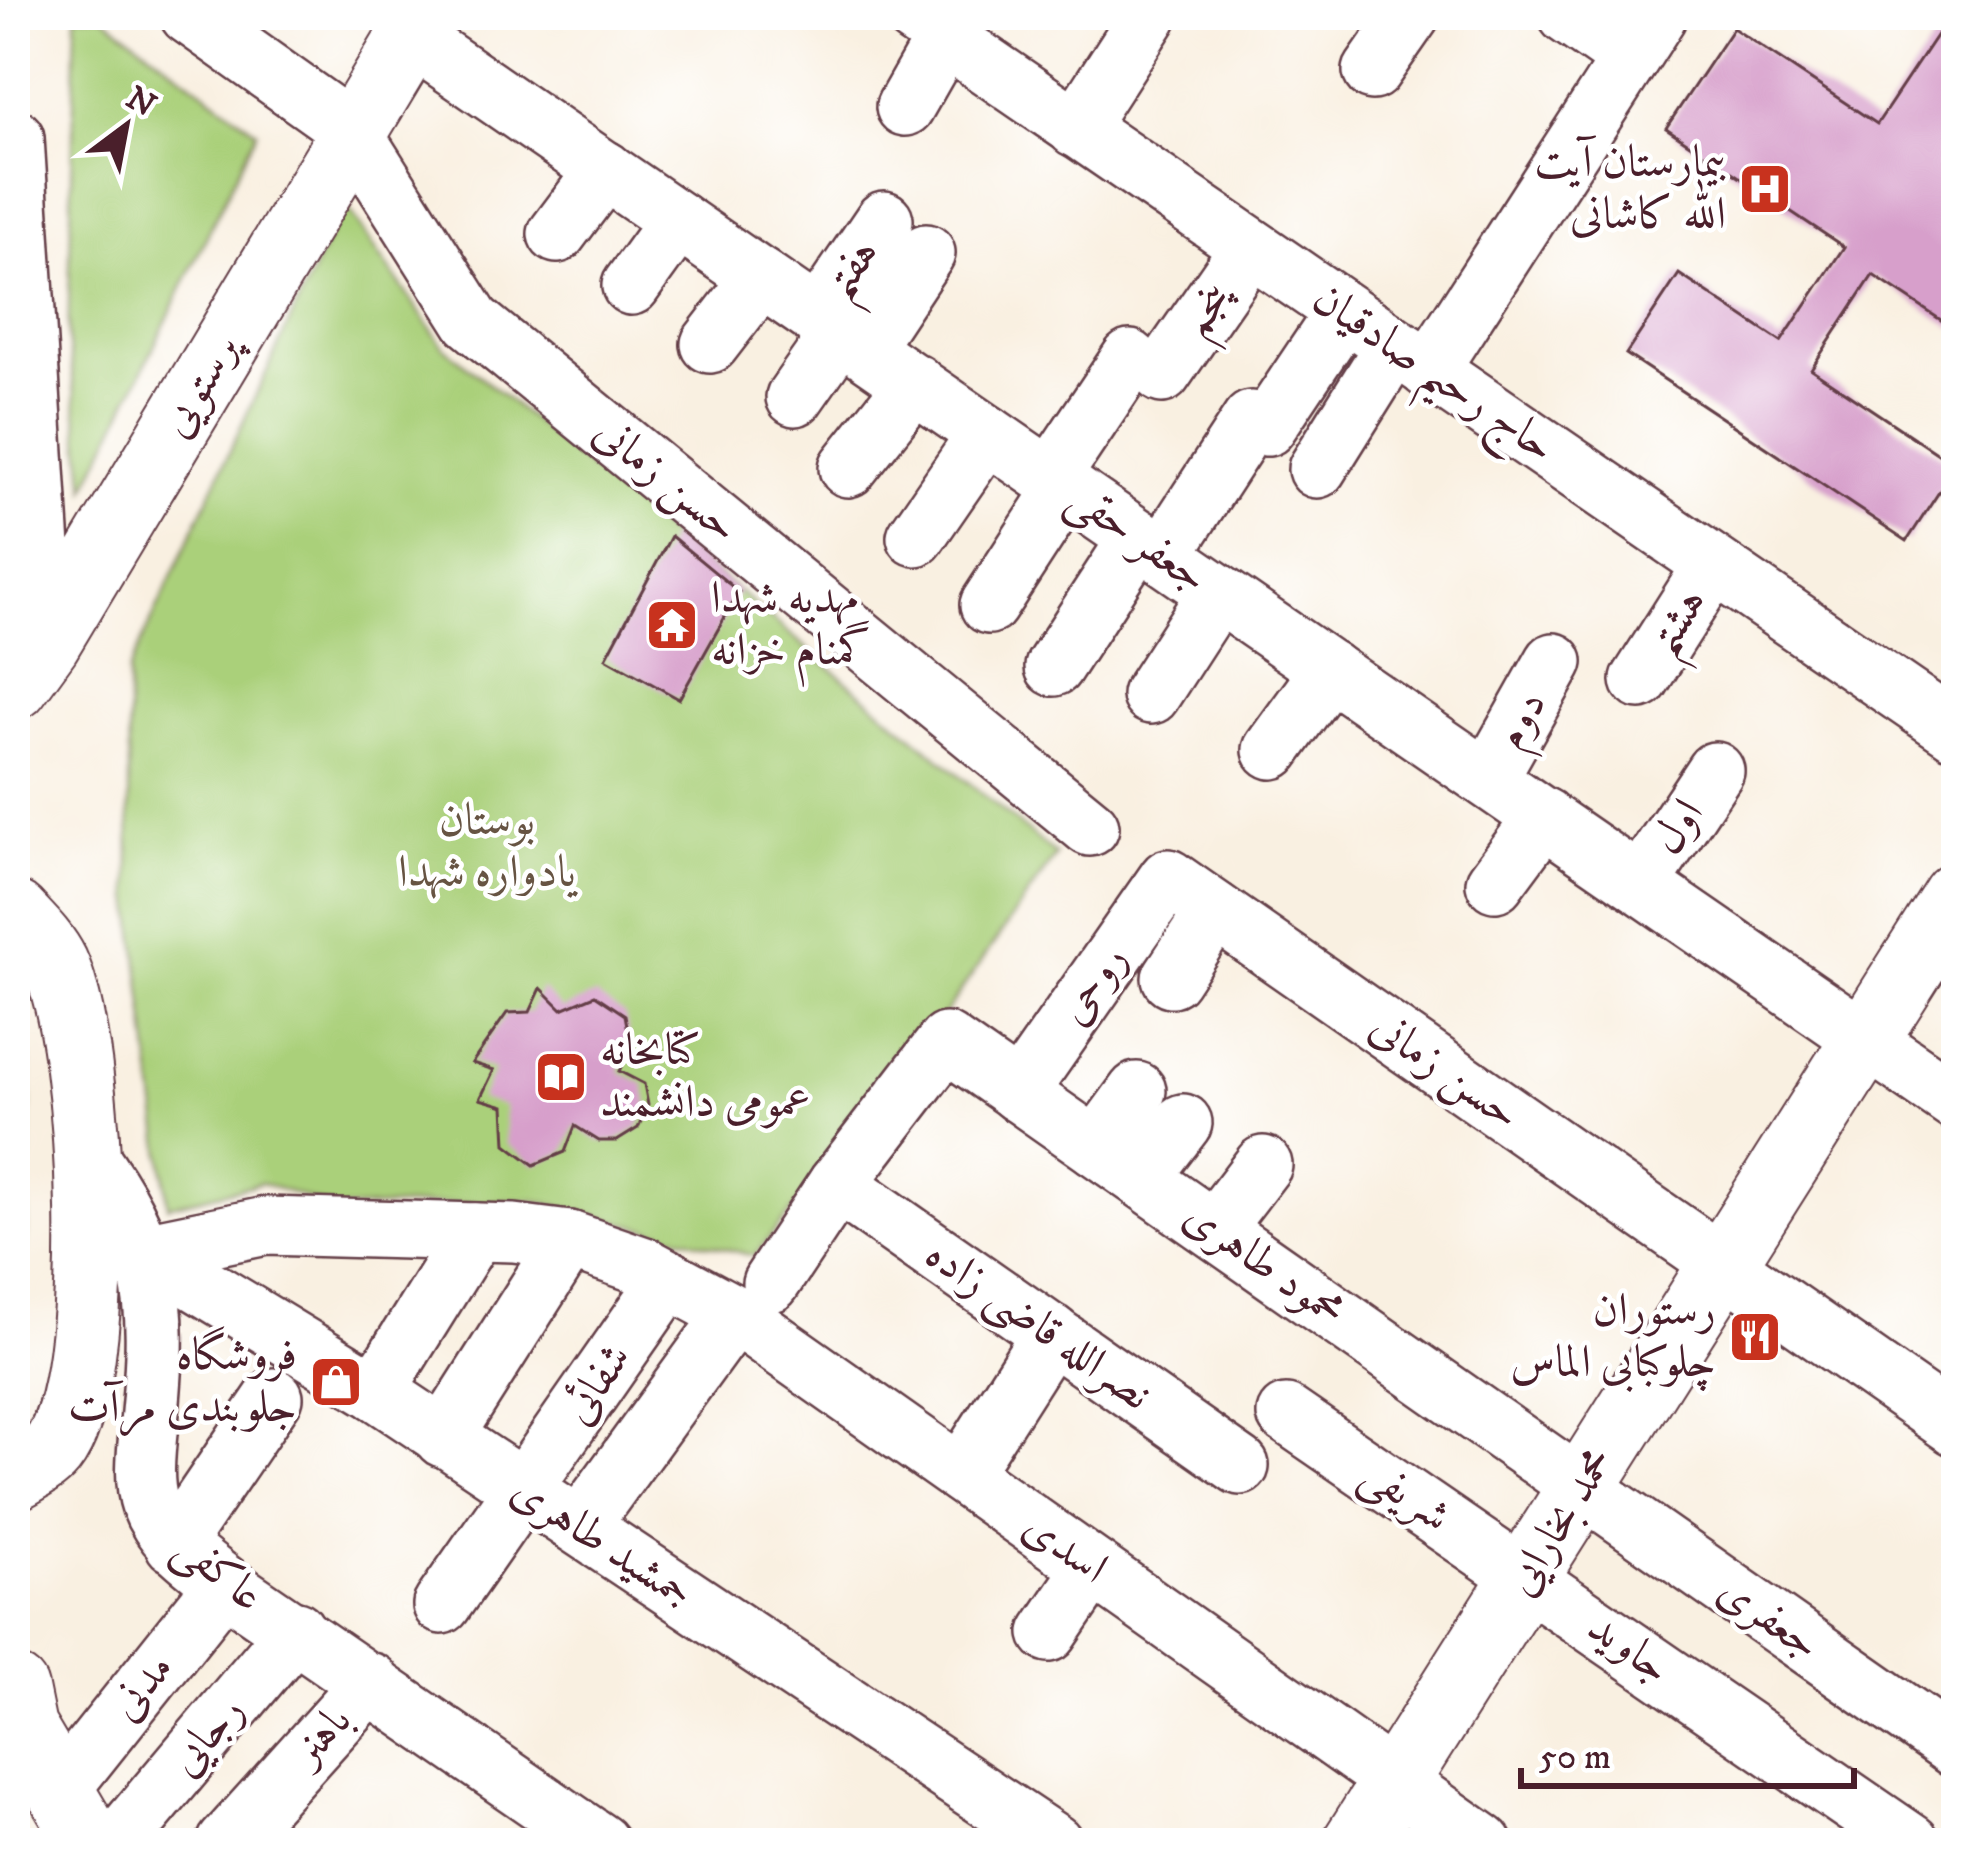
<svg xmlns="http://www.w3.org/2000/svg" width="1971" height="1858" font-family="'IM FELL DW Pica',Amiri,serif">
<rect width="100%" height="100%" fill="#fff"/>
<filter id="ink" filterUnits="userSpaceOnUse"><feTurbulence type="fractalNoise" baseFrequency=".00833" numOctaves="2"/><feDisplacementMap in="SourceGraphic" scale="24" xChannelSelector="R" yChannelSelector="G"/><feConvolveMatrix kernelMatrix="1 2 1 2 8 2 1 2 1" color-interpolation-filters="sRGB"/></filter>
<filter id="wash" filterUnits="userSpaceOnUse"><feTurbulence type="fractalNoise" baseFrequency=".004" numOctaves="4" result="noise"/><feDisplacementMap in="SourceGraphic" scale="48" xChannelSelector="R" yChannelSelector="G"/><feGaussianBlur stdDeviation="2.7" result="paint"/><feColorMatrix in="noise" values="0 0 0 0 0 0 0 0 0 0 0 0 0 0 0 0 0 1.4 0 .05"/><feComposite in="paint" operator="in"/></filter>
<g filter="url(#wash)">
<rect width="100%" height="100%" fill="#f9f0e1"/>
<g fill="#aad07a" stroke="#7a7852" stroke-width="3">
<path d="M76 15H102L257 131 86 489 68 338Z"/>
<path d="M344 204 443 346 1056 855 875 1113 754 1256 533 1200 337 1209 262 1183 168 1206 130 890 128 672Z"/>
<path d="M15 978C41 1026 26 1287 15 1349Z"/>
</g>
<g id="blocks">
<g fill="#d79fcb">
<path d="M1950 15H1956V330L1873 275 1811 369 1956 466 1907 541 1626 354 1679 274 1781 342 1844 247 1666 128 1733 28 1877 124Z"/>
<path d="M671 536 739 592 679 699 606 658Z"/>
<path d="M541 988 562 1009 595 995 625 1015 631 1047 619 1071 644 1084 648 1105 638 1128 617 1141H599L575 1126 565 1152 534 1165 506 1144 504 1106 480 1099 494 1070 472 1063 507 1013 530 1012Z"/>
</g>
</g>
</g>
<g filter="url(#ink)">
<use href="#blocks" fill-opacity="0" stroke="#643e46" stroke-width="3"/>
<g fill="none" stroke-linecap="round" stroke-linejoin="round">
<g stroke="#643e46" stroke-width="62">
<g id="minor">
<path d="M189 15 352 131 472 321 1090 827"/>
<path d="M913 15 1956 731"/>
<path d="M1567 15 1629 58"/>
<path d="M411 37 1956 1102"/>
<path d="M1372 71 1411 15"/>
<path d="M905 107 945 37"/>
<path d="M1076 128 1149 15"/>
<path d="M15 138 47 642"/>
<path d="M557 234 605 170"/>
<path d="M631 286 678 221"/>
<path d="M818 317 884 220"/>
<path d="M710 344 761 278"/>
<path d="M863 348 926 253"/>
<path d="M1429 370 1658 15"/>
<path d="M1162 374 1250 247"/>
<path d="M795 397 840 333"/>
<path d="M1267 427 1344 312"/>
<path d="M848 468 915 383"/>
<path d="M1317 469 1394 346"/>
<path d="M1051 477 1130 359"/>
<path d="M916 537 987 434"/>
<path d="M1163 555 1251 420"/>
<path d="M989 605 1065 488"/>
<path d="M1054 667 1138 538"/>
<path d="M1640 680 1713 565"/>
<path d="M1151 695 1217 593"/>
<path d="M1272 750 1330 670"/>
<path d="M1488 779 1554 662"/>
<path d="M1495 883 1544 817"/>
<path d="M1640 884 1715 771"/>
<path d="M1171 978 1215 911"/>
<path d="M1018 1093 1168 878 1956 1427"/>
<path d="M1096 1147 1137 1091"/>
<path d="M86 1152C154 1245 161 1298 150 1412 148 1438 141 1479 150 1504 163 1540 195 1561 224 1584L600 1843"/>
<path d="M1141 1178 1183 1123"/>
<path d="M837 1184 1240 1466"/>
<path d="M1214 1229 1263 1165"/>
<path d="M145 1251 266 1226 514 1233 569 1240 644 1266 734 1314 1483 1843"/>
<path d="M145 1251 376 1391 1054 1843"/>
<path d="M771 1283 837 1184 946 1042 1956 1749"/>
<path d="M376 1391 475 1232"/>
<path d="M1286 1414 1911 1843"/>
<path d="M443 1438 569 1240"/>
<path d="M961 1474 1051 1333"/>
<path d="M580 1526 734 1314"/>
<path d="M174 1544 274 1397"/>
<path d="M442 1605 669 1279"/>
<path d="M1049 1633 1093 1568"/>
<path d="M60 1790 224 1584"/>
<path d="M117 1843 296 1630"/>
<path d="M226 1843 371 1682"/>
</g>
</g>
<g stroke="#643e46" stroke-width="70">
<g id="major">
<path d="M15 686 47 642 424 15"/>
<path d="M15 914C30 930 45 944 55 964 93 1047 109 1379 52 1451 43 1462 27 1470 15 1477"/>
<path d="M15 1689 23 1728 91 1843"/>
<path d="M1356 1843 1956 896"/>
</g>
</g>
<use href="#minor" stroke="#fff" stroke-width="57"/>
<use href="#major" stroke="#fff" stroke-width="66"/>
</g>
</g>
<defs>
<g id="hospital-square" transform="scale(2.7)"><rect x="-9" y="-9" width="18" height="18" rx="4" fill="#c8321e" stroke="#fff"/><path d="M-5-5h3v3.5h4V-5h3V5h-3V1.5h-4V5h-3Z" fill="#fff"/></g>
<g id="temple-square" transform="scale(2.7)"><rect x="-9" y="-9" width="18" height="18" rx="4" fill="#c8321e" stroke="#fff"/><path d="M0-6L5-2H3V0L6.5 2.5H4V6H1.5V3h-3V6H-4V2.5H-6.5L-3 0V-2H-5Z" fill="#fff"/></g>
<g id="library-square" transform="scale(2.7)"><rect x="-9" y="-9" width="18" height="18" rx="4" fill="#c8321e" stroke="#fff"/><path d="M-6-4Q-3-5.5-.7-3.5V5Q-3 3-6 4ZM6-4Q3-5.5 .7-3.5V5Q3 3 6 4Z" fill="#fff"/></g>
<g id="restaurant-square" transform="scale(2.7)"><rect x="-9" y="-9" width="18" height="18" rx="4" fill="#c8321e" stroke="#fff"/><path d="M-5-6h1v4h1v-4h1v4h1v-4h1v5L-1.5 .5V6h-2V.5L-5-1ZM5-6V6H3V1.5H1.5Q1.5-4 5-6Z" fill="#fff"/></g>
<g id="shop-square" transform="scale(2.7)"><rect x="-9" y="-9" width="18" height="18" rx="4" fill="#c8321e" stroke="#fff"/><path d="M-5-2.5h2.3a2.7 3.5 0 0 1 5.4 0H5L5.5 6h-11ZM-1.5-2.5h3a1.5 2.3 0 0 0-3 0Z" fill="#fff"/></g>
</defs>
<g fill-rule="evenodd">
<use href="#hospital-square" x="1765" y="189"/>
<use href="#temple-square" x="672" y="625"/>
<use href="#library-square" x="561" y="1077"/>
<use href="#restaurant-square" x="1755" y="1337"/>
<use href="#shop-square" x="336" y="1382"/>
</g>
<g text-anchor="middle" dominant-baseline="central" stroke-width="9" stroke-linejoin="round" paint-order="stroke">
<g font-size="45" fill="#4a1f2b" stroke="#fff" text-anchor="end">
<text x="1726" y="163">بیمارستان آیت<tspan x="1726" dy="52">الله کاشانی</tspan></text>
<text x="711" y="599" text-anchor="start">مهدیه شهدا<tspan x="711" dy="52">گمنام خزانه</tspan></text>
<text x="600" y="1051" text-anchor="start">کتابخانه<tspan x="600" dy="52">عمومی دانشمند</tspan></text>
<text x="1716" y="1311">رستوران<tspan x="1716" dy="52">چلوکبابی الماس</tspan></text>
<text x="297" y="1356">فروشگاه<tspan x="297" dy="52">جلوبندی مرآت</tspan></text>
</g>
<g font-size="45" fill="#4a1f2b" stroke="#fff">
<text transform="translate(851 269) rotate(-55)">هفتم</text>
<text transform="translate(1206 310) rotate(-55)">پنجم</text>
<text transform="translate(1434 373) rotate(34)">حاج رحیم صادقیان</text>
<text transform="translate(200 386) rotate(-59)">پرستویی</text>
<text transform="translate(666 480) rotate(39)">حسن زمانی</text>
<text transform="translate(1138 538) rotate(35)">جعفر حقی</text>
<text transform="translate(1677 622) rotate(-58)">هشتم</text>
<text transform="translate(1521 720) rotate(-61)">دوم</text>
<text transform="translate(1678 827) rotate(-56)">اول</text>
<text transform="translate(1093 985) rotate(-55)">روحی</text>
<text transform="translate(1445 1071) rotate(35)">حسن زمانی</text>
<text transform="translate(1264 1264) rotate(35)">محمود طاهری</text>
<text transform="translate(1038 1325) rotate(35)">نصرالله قاضی زاده</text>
<text transform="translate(597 1384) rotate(-56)">شفائی</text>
<text transform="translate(1406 1495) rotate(34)">شریفی</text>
<text transform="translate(1560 1522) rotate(-58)">محمد بخارایی</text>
<text transform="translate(602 1542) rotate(33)">جمشید طاهری</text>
<text transform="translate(1065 1548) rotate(35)">اسدی</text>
<text transform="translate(219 1572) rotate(39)">عاکفی</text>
<text transform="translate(1769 1618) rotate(35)">جعفری</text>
<text transform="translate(1629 1648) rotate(35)">جاوید</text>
<text transform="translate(142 1687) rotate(-51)">مدنی</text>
<text transform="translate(207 1736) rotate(-50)">رجایی</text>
<text transform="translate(322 1736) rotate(-48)">باهنر</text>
</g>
<g font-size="45" fill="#675443" stroke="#fff">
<text x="487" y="821">بوستان<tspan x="487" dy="52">یادواره شهدا</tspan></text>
</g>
</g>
<rect width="1971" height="1858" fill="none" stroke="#fff" stroke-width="60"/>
<g transform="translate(126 126) rotate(32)" stroke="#ffffff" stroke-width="9" paint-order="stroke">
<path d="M0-9L21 45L0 30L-21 45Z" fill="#4a1f2b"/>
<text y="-18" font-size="33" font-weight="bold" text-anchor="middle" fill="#4a1f2b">N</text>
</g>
<path d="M1521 1768v18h333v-18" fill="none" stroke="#4a1f2b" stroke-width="6"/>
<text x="1539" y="1768" font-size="36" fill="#4a1f2b" stroke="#ffffff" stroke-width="9" paint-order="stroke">50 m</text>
</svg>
